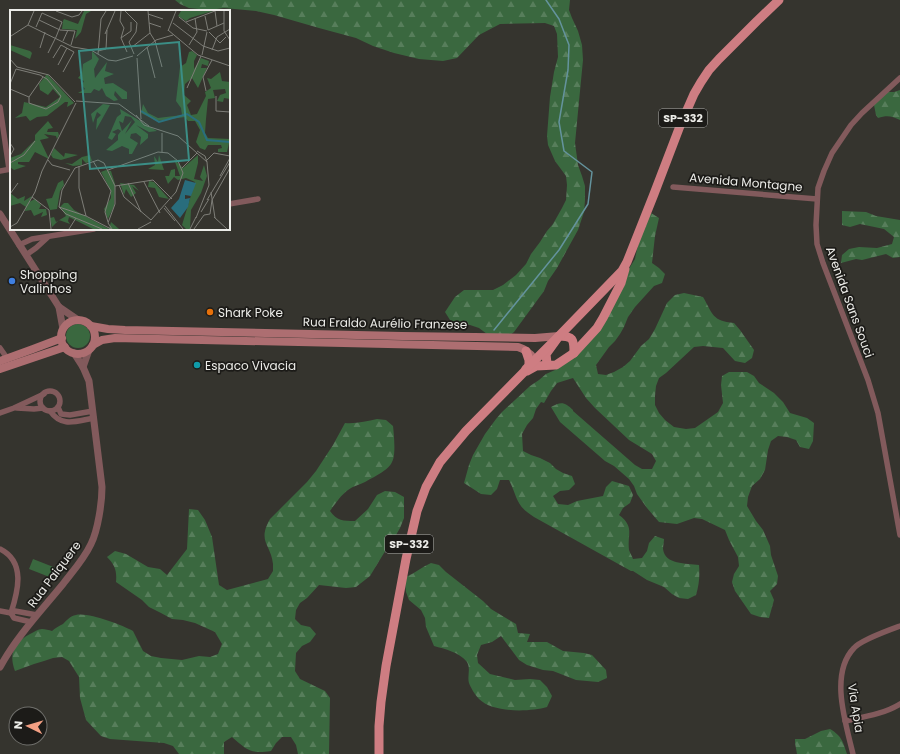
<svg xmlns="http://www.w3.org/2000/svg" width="900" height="754" font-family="Poppins,sans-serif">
<defs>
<pattern id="forest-firs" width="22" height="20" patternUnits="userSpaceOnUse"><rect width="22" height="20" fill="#3a683f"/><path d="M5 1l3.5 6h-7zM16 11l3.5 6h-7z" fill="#577e5b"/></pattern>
</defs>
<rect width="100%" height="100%" fill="#35342e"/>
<g fill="#3a683f">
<circle cx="78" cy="336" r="12"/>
<path d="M33 559 56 568 52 578 29 569Z"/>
</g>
<g fill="url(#forest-firs)">
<path d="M175 0H570L569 10 572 18 578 31 582 45 583 60 575 143 578 165 582 176 585 186V200L584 212 578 230 557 268 548 281 544 291 514 332 505 339 487 334 479 328 470 325 461 324 450 320 445 312 455 297 464 290H493L503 285 516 275 526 264 531 254 540 242 547 231 553 224 562 208 566 200 567 185 566 176 555 161 548 145 547 136 550 97 554 72 558 57 557 34 554 26 545 23 500 24 479 35 457 58 443 61 419 59 394 53 373 46 356 38 319 28 274 15 256 11 224 8 209 10 189 8 180 4Z"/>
<path d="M900 90V120C892 116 887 115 878 118L876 115 874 105 885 92H894Z"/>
<path d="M842 211 866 212 876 216 900 220V257L893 258 886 254 862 260 856 259 841 263 842 255 849 249 859 247 877 248 892 244 894 237 884 229 860 224 850 227 842 225Z"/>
<path d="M651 213 659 218 655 236 652 263 659 268 665 274 662 283 654 286 635 307 628 317 624 327 620 334 615 341 609 347 596 365 598 374 606 375 614 372 623 367 630 361 641 346 649 339 655 329 667 303 675 295 684 293 703 297C713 314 712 321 734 323L740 330 754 350 752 358 745 363 735 361 723 348 703 346 694 347 666 373 659 378 656 386 655 396V405L659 413 665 420 674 427 686 429 695 428 718 412 723 403 721 385 722 376 729 372H747L754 376 759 383 774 393 783 402 790 413 807 418 814 423 813 441 809 449 800 447 796 440 787 437 778 436 771 441 768 450 765 470 760 479 752 486 748 497 747 506 756 521 763 530 770 546 771 555 778 576 777 584 770 591 774 600 769 618 760 617 751 614 735 591 732 582 734 574 739 566 738 557 729 540 725 530 702 519 694 518 677 524 659 522 647 508 637 494 634 486 629 479 614 466 605 461 560 422 551 407C561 401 565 402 573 410V411L635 465 642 469H652L656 461 652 454 629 440 595 408 586 398 573 378 557 383 551 391 544 403 541 402 536 409 533 418 527 425 522 434 523 451 531 455 540 458 550 463 556 469 563 473 572 476 575 484 569 490 560 491 553 496 558 504 568 505 577 501 603 496 606 487 612 481 629 486 633 495 630 503 623 508 619 515C635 527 627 534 629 550 630 553 632 556 633 559L642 558 647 551 649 543 655 536 664 539C664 542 663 546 663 549 665 565 686 563 699 565 700 576 699 585 696 595L688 599 679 598 672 594 664 587 647 580 633 571H631L534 517C515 505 518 498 509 480H500L497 489 491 495 481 494 464 483 469 465 473 455 485 434 496 419 502 412 530 386 539 380 546 374 555 370 563 365 584 341 635 259C638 243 643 228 651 213Z"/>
<path d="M377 419 386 420 393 426C394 434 396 456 392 462 389 470 372 478 365 482 359 485 353 486 348 490 341 495 335 504 330 511 337 521 343 521 355 521L368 509 377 495 385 491 395 492 404 497V518L400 528 391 544 384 553 370 576 356 587 346 588 319 585 307 598 300 603 296 610 295 619 301 625 310 627 316 634 310 642 302 646 296 653 295 671 300 679 325 691 330 698 329 754H298L296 745 291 737H282L276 743 271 751C250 754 247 750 232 737L224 742V754H179L173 746 164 743 110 739 101 736 86 720 80 698 79 677 69 661 62 657 53 658 44 661 34 664 15 671C8 653 15 642 30 634 34 632 38 629 42 629 45 629 49 630 52 631 55 628 59 626 63 624 67 620 70 616 76 615 88 612 122 625 133 631L143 651 151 656 161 658 182 660 199 656 210 657 218 654 222 644 215 632 195 623 183 620 172 619 161 613 149 607 142 600 116 582C117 571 115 565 107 557L115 551 126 554 148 567 160 569 167 575 187 549 189 509 198 510 205 520 212 537 219 585 227 590 268 579C269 577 272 573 273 571 273 570 273 565 273 564 271 544 257 542 270 519L307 482 316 471 333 445 345 423C356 424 367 421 377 419Z"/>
<path d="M431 563 439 565 446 572 483 601 491 609 516 624 518 633 530 634 527 642H547L563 651 584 653 592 655 606 670 607 678 598 682 576 680 553 671 543 670 527 665 519 660 501 636 492 642 481 645 477 655 478 663 490 674 515 680 530 679 540 680 547 687 552 696 547 707C529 712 493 713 479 699 475 695 471 688 469 683 467 676 471 669 467 662 459 652 445 649 434 646L426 627 425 618 421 610 409 600 406 592 405 583 406 577C415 573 422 567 431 563Z"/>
<path d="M830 729C842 736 843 742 847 754H797L795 743V739H805L821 731Z"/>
</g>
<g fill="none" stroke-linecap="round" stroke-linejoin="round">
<path stroke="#64939d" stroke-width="1.5" d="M494 330 559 250 588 204 592 172 564 151 559 122 568 70 569 45 559 19 546 0"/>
<g stroke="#825a5c" stroke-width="5.5">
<path d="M900 78 862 113 851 125 832 153 824 171 818 188 816 225 817 244 823 263 868 380 878 413 900 535"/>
<path d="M0 107 9 169"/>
<path d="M0 171 11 169"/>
<path d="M673 187 817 199"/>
<path d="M229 204 258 199"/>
<path d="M19 245 32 239 94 229"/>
<path d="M26 255 36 248 48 237"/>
<path d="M0 348 7 358"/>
<circle cx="50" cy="401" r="10"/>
<path d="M58 407 61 414 70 415 93 411"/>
<path d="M17 408 34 409 43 408"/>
<path d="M50 411C62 428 76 421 94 418"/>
<path d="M0 413 14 408 44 394"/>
<path d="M0 549C26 562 18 591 11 613"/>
<path d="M0 611 11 613 15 611 37 615"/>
<path d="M11 613 14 618 31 622"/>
<path d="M845 721C863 717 884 714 900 704"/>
<path d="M853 754C846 724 829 674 854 648 861 640 889 630 900 626"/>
</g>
<g stroke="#825a5c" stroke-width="7">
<path d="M0 214 59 307 78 320"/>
<path d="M59 307 63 329"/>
<path d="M83 367 89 350"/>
<path d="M0 667C17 636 41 611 63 584 73 571 84 559 91 544 98 530 102 502 102 487L89 381 83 367 74 353"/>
</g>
<g stroke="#ad6e71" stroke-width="8">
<circle cx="78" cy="337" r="17"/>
<path d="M91 326 108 329 125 330 402 336 535 338 559 336"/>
<path d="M93 345 102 340 115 338 518 347 523 349 531 355"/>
<path d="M0 361 33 349 62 338"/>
<path d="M0 369 65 347"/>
</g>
<g stroke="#ce7d82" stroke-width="9">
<path d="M526 351 529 360V366"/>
<path d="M547 364 546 354 559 336C573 336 574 339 574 353"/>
<path d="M527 371 536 366 556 365 574 353 597 328 603 318 621 283 625 269"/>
<path d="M379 754V726L381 702 386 666 406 559 417 511 426 487 440 462 466 431 524 372 526 369 559 336 622 271 627 262 654 194 680 126 694 94 701 82 709 70 719 59 757 21 779 0"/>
</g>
</g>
<circle fill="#3f7fe0" stroke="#1c1b18" stroke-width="1.5" cx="12" cy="281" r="4"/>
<circle fill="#e8710a" stroke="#1c1b18" stroke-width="1.5" cx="210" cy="312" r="4"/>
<circle fill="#0f9aa8" stroke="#1c1b18" stroke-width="1.5" cx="197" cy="365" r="4"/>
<g text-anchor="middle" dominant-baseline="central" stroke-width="3.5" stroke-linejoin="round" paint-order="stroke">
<g fill="#1c1b18" stroke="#aeadaa" stroke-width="1">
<rect x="659" y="109" width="48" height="18" rx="3"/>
<rect x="385" y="535" width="48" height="18" rx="3"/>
</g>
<g font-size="11" font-weight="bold" fill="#ecece8">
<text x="683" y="118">SP-332</text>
<text x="409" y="544">SP-332</text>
</g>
<g font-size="12" fill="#ecece8" stroke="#1c1b18">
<text transform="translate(746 182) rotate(5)">Avenida Montagne</text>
<text transform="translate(850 302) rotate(70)">Avenida Sans Souci</text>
<text transform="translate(385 323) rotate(1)">Rua Eraldo Aurélio Franzese</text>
<text transform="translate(54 574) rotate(-53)">Rua Paiquere</text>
<text transform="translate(856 708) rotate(81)">Via Apia</text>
</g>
<g font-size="12" fill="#ecece8" stroke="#1c1b18" text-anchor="start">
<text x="20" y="274">Shopping<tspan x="20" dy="14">Valinhos</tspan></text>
<text x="218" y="312">Shark Poke</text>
<text x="205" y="365">Espaco Vivacia</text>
</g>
</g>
<g transform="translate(10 10)">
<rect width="220" height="220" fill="#35342e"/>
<path d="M74 1H81L76 4 71 22 65 29 67 20 52 19 53 11 54 9 68 14ZM171 1H203L180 8 176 11 168 6ZM0 35 20 41 22 43 20 49 0 40ZM82 41 89 49 84 59 85 68 97 52 95 61 104 64 94 68 95 74 103 73 117 82V89H112L105 81 104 85 108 90 104 91 96 86 92 78 89 81 84 79 81 83H68L75 79 72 75 74 71 68 68 72 63 73 54 82 49ZM182 41 187 45 184 51V59L191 48 199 51 198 56 192 54 191 58H197L188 78 182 68 175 74 174 85 181 91 177 95 181 105 187 104 196 86 195 82 201 78 197 68 201 69 210 62 212 71 220 72V89L214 88 213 92 207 91 210 85 216 83 215 79 203 80 205 88 198 89 196 109 195 123 198 128 220 129 217 142H208V139L212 138 211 135H198L195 140 190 138 186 132 190 120 185 111H178L175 107 147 111 131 103 133 94 138 103 148 108 172 105 171 98 166 91 170 57 176 53 179 42ZM37 64 64 93 57 97 58 92H55L37 106 27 107 20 111 16 106 5 108 12 103 14 92 36 97 50 87 43 79 38 85 30 80 29 74ZM93 94 100 95 86 120 87 109 91 105 87 102 83 113 81 104ZM110 99 147 121 139 122 126 115 138 124V128L130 135 131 127 126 123 121 124 120 128 128 133 122 144H119V139L112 136 102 141 96 140 108 130V125L111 121 108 119 102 122 106 124 102 130 98 128 107 107 111 104ZM115 106 121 107 125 112 115 124 122 110 112 121 109 111 113 113ZM38 111 43 118 38 119 37 122H48L49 125 47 129 46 126 34 124 39 128 30 130 39 149 25 142 19 152H8V154L16 156 4 160 0 157V148L11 144 25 130V125ZM44 138 54 147 55 143 68 145 51 150 43 148 41 145ZM80 145 82 151 76 153 72 149V155L63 156 55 153 62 154 72 147ZM149 145 154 160 138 159 145 155 144 146 148 152ZM188 145V153L184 169 193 171 190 167 194 155 197 166 191 183 181 200 180 219H176L172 215 185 172 176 168 168 170 164 167 158 174 155 166H159L161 160 165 159V166H170L164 149 173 158ZM96 160 101 161 105 174 104 196 98 209 94 199 101 188V181L91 162ZM53 170 54 175 50 181 47 199 40 200 36 189 42 188 48 173ZM139 171 144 172 159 189 149 187 145 178 138 177ZM110 173 124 175 129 181 122 176 126 183 121 187 116 179 114 185ZM0 183 8 189 15 186 14 191 22 186 19 192 25 189 31 195 29 199H36L37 205 31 207 33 202 24 206 21 200 15 201 16 197 10 193 0 196ZM54 193H58L64 200 99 219 101 212 109 219H83L59 207 58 211 60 214 49 210 42 217 40 208 44 207 46 212 56 206 50 197Z" fill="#3a683f" fill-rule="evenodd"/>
<path d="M175 170 186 173 181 186 175 185V189L180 188 178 197 170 208 161 198 169 189Z" fill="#296d7d"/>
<path fill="none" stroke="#296d7d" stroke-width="2" d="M131 101 149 112 177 104 189 112 197 130 220 132"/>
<path fill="none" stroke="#7e7e78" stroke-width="1" d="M46 1 62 7 69 5 72 1M111 1 110 11 114 18 111 28 117 42M115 1 127 13 126 22 119 32 124 44M138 1 140 23 145 31 152 57M205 1 207 16M214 1V21L220 30M138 4 153 9M195 6 198 20M169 7 183 18 197 21M29 10 50 20 65 21 61 35M176 12 205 1M139 13 151 17M163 13 193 36 208 41 220 38M18 15 63 37 81 40 98 50 106 51 123 46M26 17 32 3 52 12 46 27M158 20 188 45 220 56M198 20 214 13M158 21 166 1M199 22 210 33 216 27M95 24 105 1M1 26 18 15 24 1M111 28 121 21V12M53 31 58 20M179 35 187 22 185 8M122 37 140 23M137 37 145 68M30 38 35 22M202 40 207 27 220 19M88 41 96 39 97 20M38 43 46 27M88 44 91 9 96 1M192 45 197 22M127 46 146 30 163 25M43 48 51 35 64 42 53 62M127 48 131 109M0 49 7 57 39 65 65 92M48 55 57 38M0 74 6 59 30 65 37 69 51 86 48 92 36 99 19 93V87M177 78 191 46M0 79 19 87M196 81 193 67 202 50M206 86V101L220 102M19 87 33 67M66 91 109 94 139 116M126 105 134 115 168 126 197 152 199 175 186 208M152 123V142M0 133 4 139 0 146M187 141 195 146 197 152M38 150 42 155 60 160M197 150 204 143 220 146M83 151 101 181 95 202 98 212M0 153 14 145 25 131M69 156V178L76 206M172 158 187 143M98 160 148 142 158 143 168 151 173 163 166 182 141 210M210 166 220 148M134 172 150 203M118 173 131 202M109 175 114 187 141 210M105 176 143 170 162 189M201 182 205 208M0 184 8 173M22 187 39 200 41 219M197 190 220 152M155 196 173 219M49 197 76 206 101 219M154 198 165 211M191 202 199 189M200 204 202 190 220 158M204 207 217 219M0 217 7 213 25 182 32 161 66 93M59 219 66 208M92 219 56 204 49 197 52 180 65 158 88 150 94 153 105 176V194L98 213 102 219M128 219 141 212M180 219 186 207M184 219 194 205 200 204"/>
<path fill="#3b8e86" fill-opacity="0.15" stroke="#3b8e86" stroke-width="2" d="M169 32 179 150 80 159 69 41Z"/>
<rect width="220" height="220" fill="none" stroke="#ecece8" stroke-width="2"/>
</g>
<g transform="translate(28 726) rotate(275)"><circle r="19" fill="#1c1b18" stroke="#6f6f6b"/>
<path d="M0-3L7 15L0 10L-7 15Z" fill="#f39f83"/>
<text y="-6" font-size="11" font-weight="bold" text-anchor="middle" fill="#ecece8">N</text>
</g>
</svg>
